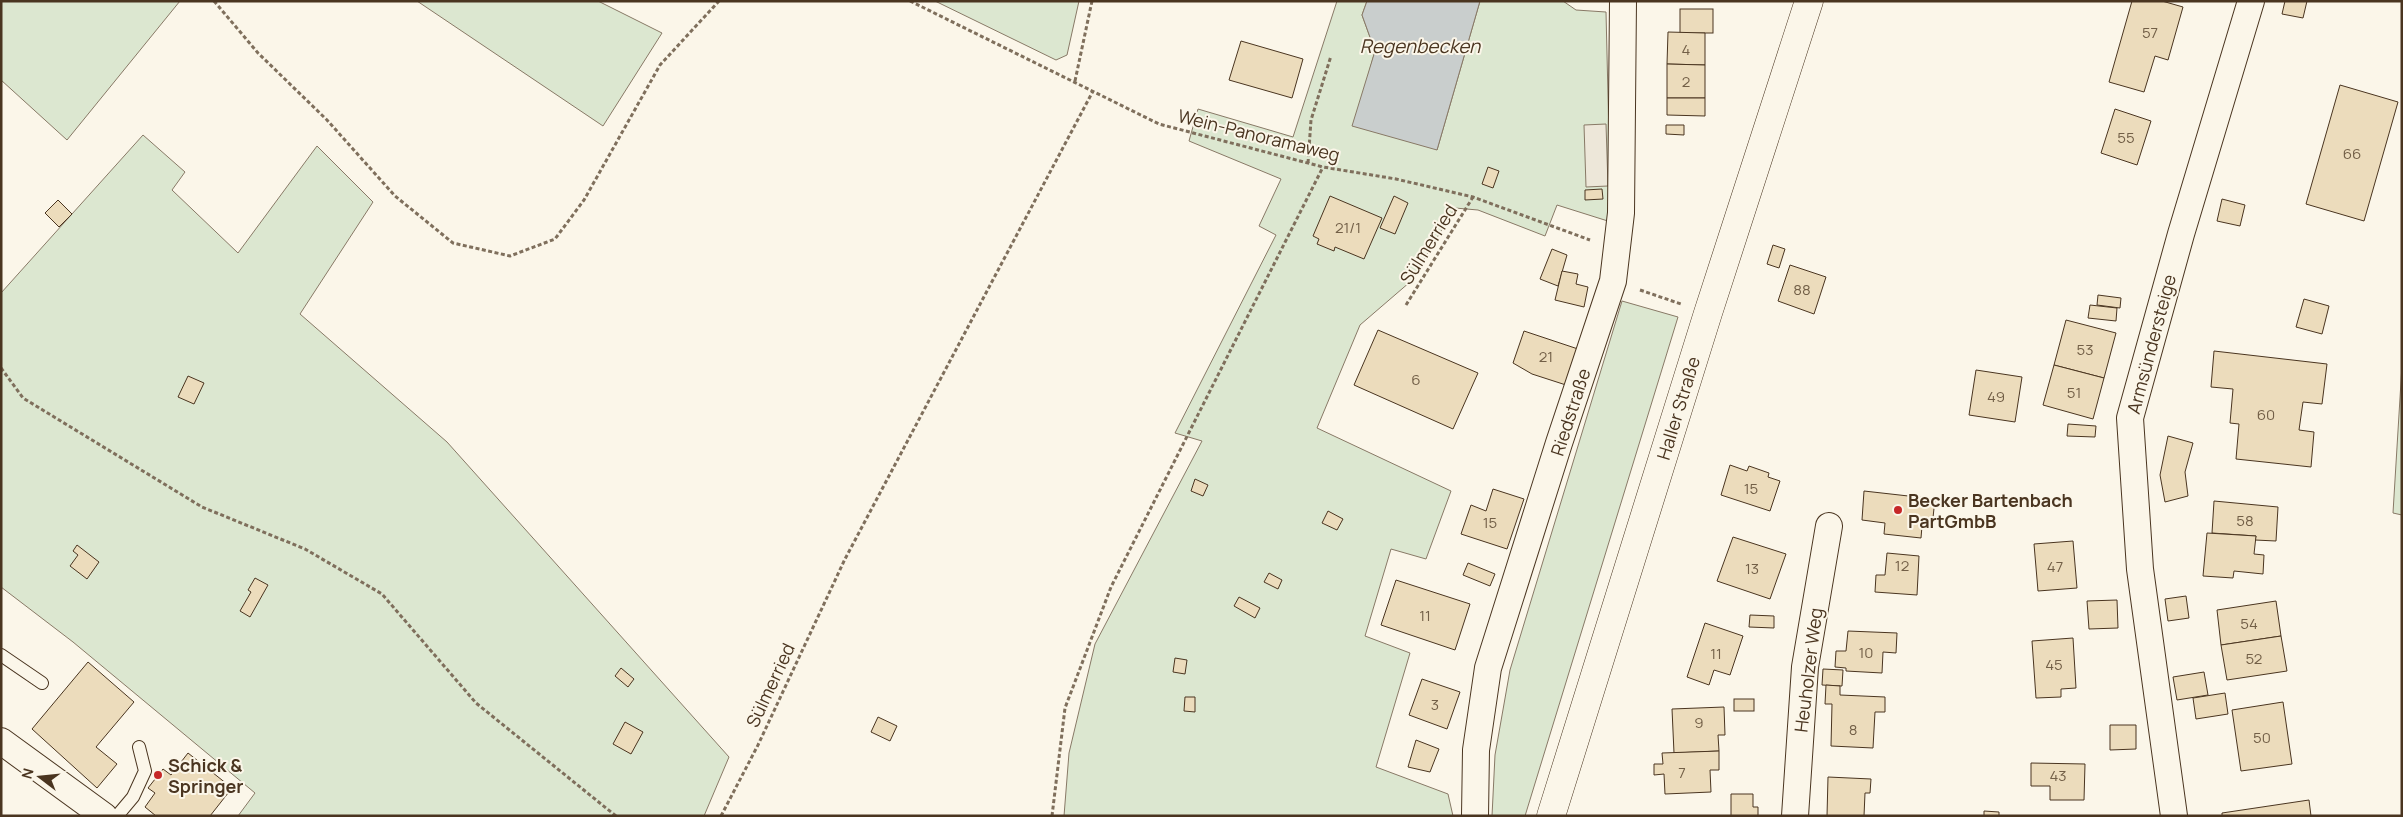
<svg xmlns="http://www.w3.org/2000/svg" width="2403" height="817" font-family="Manrope,sans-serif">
<rect width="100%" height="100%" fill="#fbf6e9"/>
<g fill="#dce7d0" stroke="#887966">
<path d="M1 1H180L67 140 1 80Z"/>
<path d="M417 1H598L662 33 603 126Z"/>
<path d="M935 1H1079L1067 55 1056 60Z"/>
<path d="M1337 1H1367L1362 15 1375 51 1368 76 1437 150 1480 1H1563L1576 10 1606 12 1611 222 1557 205 1545 236 1478 210 1455 208 1410 282 1360 325 1317 428 1451 491 1426 559 1391 549 1365 636 1410 653 1376 767 1448 794 1453 816H1064L1069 753 1095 644 1202 441 1175 433 1276 235 1259 226 1281 179 1189 141 1198 109 1293 137Z"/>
<path d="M143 135 185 172 172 190 238 253 317 146 373 202 300 314 447 442 729 757 704 816H238L255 793 73 642 1 587V293Z"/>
<path d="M1622 301 1678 317 1525 816H1492L1495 755 1510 670Z"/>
<path d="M2402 365V515L2393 513Z"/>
</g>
<path fill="#ede7d9" stroke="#887966" d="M1606 124 1608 186 1586 187 1584 125Z"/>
<path fill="#c9cecd" stroke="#887966" d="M1367 1H1480L1437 150 1352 126 1375 51 1362 15Z"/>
<g fill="#ecdcbc" stroke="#4a3520">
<path d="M2132 1H2162L2183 7 2168 60 2155 56 2144 92 2109 82Z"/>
<path d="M2285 1H2307L2303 18 2282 14Z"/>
<rect x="1680" y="9" width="33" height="24"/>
<path d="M1668 32 1705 33V65L1667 64Z"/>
<path d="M1241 41 1303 59 1292 98 1229 80Z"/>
<path d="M1667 64 1705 65V98H1667Z"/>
<path d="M2340 85 2398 102 2364 221 2306 204Z"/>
<path d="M1667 98H1705V116L1667 115Z"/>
<path d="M2115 109 2151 121 2137 165 2101 153Z"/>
<path d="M1666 125H1684V135L1666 134Z"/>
<path d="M1488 167 1499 171 1493 188 1482 184Z"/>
<path d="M1602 189 1603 199 1585 200V190Z"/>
<path d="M1330 196 1382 218 1364 259 1335 247 1334 251 1317 244 1319 239 1313 236Z"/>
<path d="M1394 196 1408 203 1395 234 1380 228Z"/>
<path d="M2222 199 2245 205 2240 226 2217 221Z"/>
<path d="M58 200 72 214 59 227 45 213Z"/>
<path d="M1773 245 1785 249 1779 268 1767 264Z"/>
<path d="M1552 249 1567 255 1558 286 1540 279Z"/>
<path d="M1790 265 1826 277 1814 314 1778 301Z"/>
<path d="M1562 271 1578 274 1576 284 1588 287 1584 307 1555 300Z"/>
<path d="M2098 295 2121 298 2120 308 2097 305Z"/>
<path d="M2304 299 2329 306 2322 334 2296 327Z"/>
<path d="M2090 305 2117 308 2116 321 2088 318Z"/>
<path d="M2066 320 2116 333 2104 378 2054 365Z"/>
<path d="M1378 330 1478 373 1453 429 1354 385Z"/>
<path d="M1524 331 1578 349 1566 385 1532 374 1513 363Z"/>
<path d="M2214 351 2327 364 2322 404 2303 402 2299 430 2314 432 2311 467 2236 459 2239 424 2230 423 2233 389 2211 387Z"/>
<path d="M2054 365 2104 378 2093 419 2043 405Z"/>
<path d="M1976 370 2022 377 2015 422 1969 415Z"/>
<path d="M188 376 204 383 194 404 178 397Z"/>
<path d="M2068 424 2096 426 2095 437 2067 436Z"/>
<path d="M2168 436 2193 443 2185 472 2188 496 2165 502 2160 475Z"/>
<path d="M1730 465 1747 471 1749 466 1769 473 1768 477 1780 481 1770 511 1721 495Z"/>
<path d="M1195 479 1208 485 1203 496 1191 491Z"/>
<path d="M1493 489 1524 499 1507 549 1461 534 1471 505 1486 511Z"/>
<path d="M1864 491 1935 499 1932 527 1922 526 1921 538 1884 534 1885 523 1862 520Z"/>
<path d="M2214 501 2278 507 2276 541 2255 540 2256 536 2212 533Z"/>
<path d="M1328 511 1343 519 1337 530 1322 523Z"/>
<path d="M2207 533 2256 536 2254 554 2264 555 2263 574 2234 571 2233 578 2203 576Z"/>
<path d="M1733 537 1786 554 1770 599 1717 581Z"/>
<path d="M2073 541 2077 588 2038 591 2034 544Z"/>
<path d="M77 545 99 562 87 579 70 566 78 555 73 551Z"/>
<path d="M1887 553 1919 556 1917 595 1875 592 1876 575H1885Z"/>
<path d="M1468 563 1495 574 1490 586 1463 575Z"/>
<path d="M1269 573 1282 580 1278 589 1264 582Z"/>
<path d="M255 578 268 585 250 617 240 611 251 592 248 590Z"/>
<path d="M1396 580 1470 604 1455 650 1381 625Z"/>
<path d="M2186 596 2189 618 2168 621 2165 599Z"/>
<path d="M1239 597 1260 608 1255 618 1234 606Z"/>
<path d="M2117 600 2118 628 2089 629 2087 601Z"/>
<path d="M2276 601 2281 636 2221 645 2217 610Z"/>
<path d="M1750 615 1774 616V628L1749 627Z"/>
<path d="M1705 623 1743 636 1730 675 1714 670 1709 685 1687 677Z"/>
<path d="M1848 631 1897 633 1896 653 1883 652 1882 673 1846 671V668L1835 667 1836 651H1846Z"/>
<path d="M2281 636 2287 671 2227 680 2221 645Z"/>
<path d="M2073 638 2076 688 2061 689V697L2036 698 2032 641Z"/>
<path d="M1175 658 1187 660 1185 674 1173 672Z"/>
<path d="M88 662 134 702 96 747 117 764 97 788 32 729Z"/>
<path d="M621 668 634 679 628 687 615 676Z"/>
<path d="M1823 669 1843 670 1842 686 1822 685Z"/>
<path d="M2204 672 2208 695 2177 700 2173 677Z"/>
<path d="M1422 679 1460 692 1447 729 1409 715Z"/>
<path d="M1826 685 1840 686V695L1885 697V712H1875L1873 748 1831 746 1832 704H1825Z"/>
<path d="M2225 693 2228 714 2196 719 2193 698Z"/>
<path d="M1185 697H1195V712L1184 711Z"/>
<rect x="1734" y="699" width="20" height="12"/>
<path d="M2283 702 2292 764 2241 771 2232 710Z"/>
<path d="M1724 707 1725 735H1718L1719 751 1674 753 1672 709Z"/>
<path d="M878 717 897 726 890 741 871 732Z"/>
<path d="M625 722 643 732 631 754 613 744Z"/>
<path d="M2110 725H2136V749L2110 750Z"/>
<path d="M1416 740 1439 749 1430 772 1408 767Z"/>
<path d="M1719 751V770H1710L1711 792 1665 794 1664 774 1654 775V764H1663L1662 753Z"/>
<path d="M188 753 232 788 210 816H156L145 807 155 793 148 788 163 769 171 775Z"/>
<path d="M2031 763 2085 764 2084 800H2050V786H2031Z"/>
<path d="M1828 777 1871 779 1870 793H1865L1864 816H1827Z"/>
<path d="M1731 794H1753V807H1758V816H1731Z"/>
<path d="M2309 800 2311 816H2222V813Z"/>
<path d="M1984 811 1999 812V816H1984Z"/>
</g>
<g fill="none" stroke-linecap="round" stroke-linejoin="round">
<g stroke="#4a3520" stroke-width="14">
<g id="service">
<path d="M1 655 42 683"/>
<path d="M117 816 133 797 145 771 139 747"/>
</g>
</g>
<g stroke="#4a3520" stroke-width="28">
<g id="minor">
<path d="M1 741 104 816"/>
<path d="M1475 816 1476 750 1488 668 1559 443 1613 281 1621 213 1623 1"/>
<path d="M1795 816 1805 667 1829 526"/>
<path d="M2174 816 2140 569 2130 418 2181 234 2251 1"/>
</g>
</g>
<g stroke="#4a3520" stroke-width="29">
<path id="primary" d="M1551 816 1708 313 1809 1"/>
</g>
<g stroke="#7f6f5c" stroke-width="3" stroke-dasharray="4 2.5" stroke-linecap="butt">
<path d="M214 1 258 53 327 120 395 196 453 243 510 256 555 239 584 200 660 65 719 1"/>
<path d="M910 1 1159 124 1323 167 1396 179 1473 197 1590 240"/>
<path d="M1075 81 1092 1"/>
<path d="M1308 163 1311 120 1331 56"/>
<path d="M1640 290 1681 304"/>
<path d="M1406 305 1473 197"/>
<path d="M1 368 23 398 202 507 305 549 382 594 476 703 616 816"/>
<path d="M721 816 758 745 845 559 1093 91"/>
<path d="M1052 816 1065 708 1111 587 1323 167"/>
</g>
<use href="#service" stroke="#fbf6e9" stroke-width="12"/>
<use href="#minor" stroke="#fbf6e9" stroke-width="26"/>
<use href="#primary" stroke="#fbf6e9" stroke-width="28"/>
</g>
<g fill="#c62828" stroke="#fbf6e9" stroke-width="2">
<circle cx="1898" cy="510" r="5"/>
<circle cx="158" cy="775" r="5"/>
</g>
<g text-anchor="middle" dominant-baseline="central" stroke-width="4" stroke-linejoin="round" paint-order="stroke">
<g font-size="15" fill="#725f47">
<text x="2150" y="32">57</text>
<text x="1686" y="49">4</text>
<text x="1686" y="81">2</text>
<text x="2126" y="137">55</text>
<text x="2352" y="153">66</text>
<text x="1348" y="227">21/1</text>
<text x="1802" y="289">88</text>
<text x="2085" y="349">53</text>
<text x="1546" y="356">21</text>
<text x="1416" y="379">6</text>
<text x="2074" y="392">51</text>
<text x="1996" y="396">49</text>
<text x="2266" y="414">60</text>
<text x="1751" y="488">15</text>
<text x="2245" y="520">58</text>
<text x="1490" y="522">15</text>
<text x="1902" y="565">12</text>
<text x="2055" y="566">47</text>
<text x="1752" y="568">13</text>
<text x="1425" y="615">11</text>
<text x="2249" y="623">54</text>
<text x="1866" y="652">10</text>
<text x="1716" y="653">11</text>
<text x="2254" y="658">52</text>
<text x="2054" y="664">45</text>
<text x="1435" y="704">3</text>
<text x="1699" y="722">9</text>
<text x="1853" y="729">8</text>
<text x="2262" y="737">50</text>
<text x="1682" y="772">7</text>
<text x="2058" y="775">43</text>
</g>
<g font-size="18" fill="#4a3520" stroke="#fbf6e9">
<text transform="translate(1259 135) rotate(14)">Wein-Panoramaweg</text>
<text transform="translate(1428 244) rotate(-58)">Sülmerried</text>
<text transform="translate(2151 344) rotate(-75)">Armsündersteige</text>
<text transform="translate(1678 408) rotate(-73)">Haller Straße</text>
<text transform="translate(1570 412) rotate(-72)">Riedstraße</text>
<text transform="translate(1808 670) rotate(-83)">Heuholzer Weg</text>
<text transform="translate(770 685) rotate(-65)">Sülmerried</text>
</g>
<g font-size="18" font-weight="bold" fill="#4a3520" stroke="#fbf6e9" text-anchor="start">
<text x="1908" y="500">Becker Bartenbach<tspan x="1908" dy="21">PartGmbB</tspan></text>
<text x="168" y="765">Schick &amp;<tspan x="168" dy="21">Springer</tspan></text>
</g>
<g font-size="19" font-style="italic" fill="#4a3520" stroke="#fbf6e9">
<text x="1420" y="46">Regenbecken</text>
</g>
</g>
<rect width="2403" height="817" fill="none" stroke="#4a3520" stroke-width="5"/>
<g transform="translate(40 777) rotate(286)" stroke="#fbf6e9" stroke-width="4" paint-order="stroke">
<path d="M0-4L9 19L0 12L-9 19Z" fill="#4a3520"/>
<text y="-8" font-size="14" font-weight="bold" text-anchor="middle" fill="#4a3520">N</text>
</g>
</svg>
